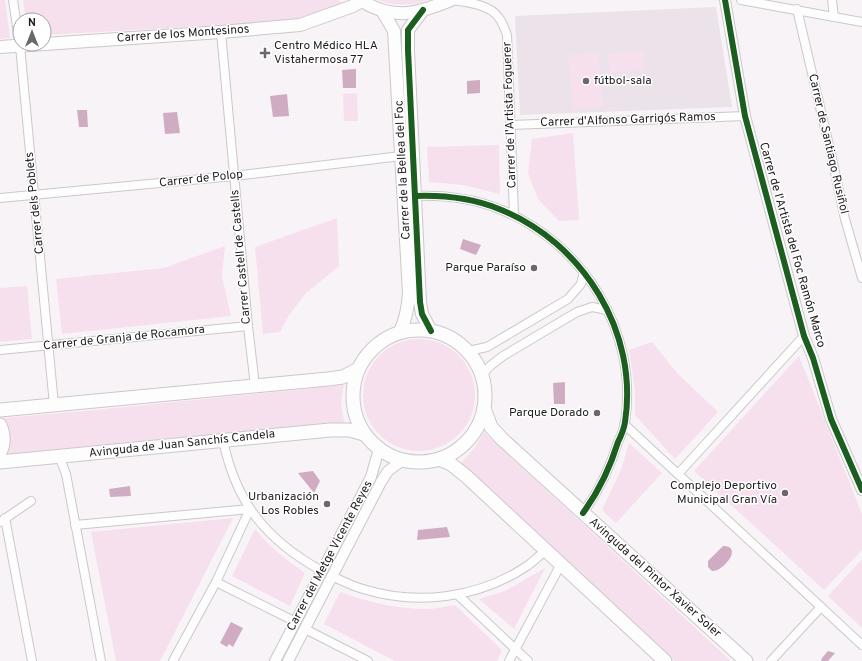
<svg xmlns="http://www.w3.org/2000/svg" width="862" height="661" font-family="Overpass,sans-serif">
<rect width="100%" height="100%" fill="#f8f3f6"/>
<path fill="#ece2e9" d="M716 7 732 107 520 115 515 16Z"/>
<g fill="#f7e0ee">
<path d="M0 0H5L10 38 0 39Z"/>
<path d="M23 0H339L342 4 295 21 44 35V20H26Z"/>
<path d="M378 0H430C413 5 394 7 378 0Z"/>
<path d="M644 51 645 70 610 73 608 54Z"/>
<path d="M598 53 603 106 573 109 568 55Z"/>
<path d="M357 93 358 121H344L343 94Z"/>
<path d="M573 133 579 220 559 221 538 199 528 173 532 139Z"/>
<path d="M499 145 500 194 463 185 429 182 427 147Z"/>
<path d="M337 218 339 266 306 293 289 315 280 332 263 334 255 247Z"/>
<path d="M225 246 222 276 231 316 62 334 56 279 164 268Z"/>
<path d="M27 286 32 339 0 342V288Z"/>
<circle cx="419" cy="395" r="56"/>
<path d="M652 342 678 374 718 412 675 459 635 415V390L629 350Z"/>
<path d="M799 356 862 514V550L824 590 694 471Z"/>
<path d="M344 385C340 400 341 409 345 423L6 455C11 439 9 433 3 418L85 411Z"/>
<path d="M484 432 500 447 731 661H675L461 463 475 447Z"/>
<path d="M629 443 662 473 616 523 602 510 621 470Z"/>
<path d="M233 518 160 661H116L91 532Z"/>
<path d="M255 529C270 547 286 560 305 573L290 606 232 576Z"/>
<path d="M862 559V628L828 596Z"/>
<path d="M545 568 514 629 479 599 505 591Z"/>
<path d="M340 592C369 602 396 609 427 609 436 609 446 606 455 605L502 650 497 661H395L324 624Z"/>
</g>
<g fill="#d0acc3">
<path d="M356 69V88H343L342 70Z"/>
<path d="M480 80V93L467 94V81Z"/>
<path d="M287 94 289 116 273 117 270 96Z"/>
<path d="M77 110H87L88 127H79Z"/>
<path d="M177 112 180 133 165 134 163 113Z"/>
<path d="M463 239 481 245 476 255 460 249Z"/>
<path d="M565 382V404H554L553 383Z"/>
<path d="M313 471 320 481 314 493 298 473Z"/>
<path d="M130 486 131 496 110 497 109 489Z"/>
<path d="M447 527 450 537 417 540 418 530Z"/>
<path d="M723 546C744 546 723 572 712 571L708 567V561Z"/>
<path d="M231 622 243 628 233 647 229 644 227 647 220 643Z"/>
<path d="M828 651 835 653 828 661H821L822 658Z"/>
</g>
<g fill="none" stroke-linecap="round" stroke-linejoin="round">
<g stroke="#cbc8ca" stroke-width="10">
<g id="minor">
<path d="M13 0 20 46 54 405"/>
<path d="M453 0C467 2 491 5 499 18 503 23 505 30 507 35L514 215"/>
<path d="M741 0 862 22"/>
<path d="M832 0 834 17"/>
<path d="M797 9 831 154 845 219 862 278"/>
<path d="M221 32 248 326 255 386"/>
<path d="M511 125 745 116"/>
<path d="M415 196C444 195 472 198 499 209 583 242 639 332 625 422 624 429 621 436 618 442 610 468 599 491 583 513"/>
<path d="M0 198 234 176 401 156"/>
<path d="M0 350 248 326"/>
<path d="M468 351 487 347 568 299 581 284 584 272"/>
<path d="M482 375 490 366 503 356 577 312 592 307 607 310"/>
<path d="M624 424 862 645"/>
<path d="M223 440C236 503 266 540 322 571"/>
<path d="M59 456 66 474 101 661"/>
<path d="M678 474 804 336"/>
<path d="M5 518 32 661"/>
<path d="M0 522 31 501"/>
<path d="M75 525 250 509 216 582 173 661"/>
<path d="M332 576C342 581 352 586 363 589 418 606 479 598 527 566 534 561 540 555 546 550"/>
<path d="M216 582 296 622"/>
<path d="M458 595 528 661"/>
<path d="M305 629 368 661"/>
<path d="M509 661 561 564"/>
<path d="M771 661 821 607"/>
</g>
</g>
<g stroke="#cbc8ca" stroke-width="12">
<g id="tertiary">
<path d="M725 0 745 116 804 336 813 358 831 419 862 490"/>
<path d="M275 661 371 477 379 449"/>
<path d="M288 661 381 482 388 471 403 460"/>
</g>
</g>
<g stroke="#cbc8ca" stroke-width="14">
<g id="secondary">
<path d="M360 0C393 21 417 14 451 0"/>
<path d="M423 10 408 30V50L420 302 422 314 431 331"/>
<path d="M383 12 394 31 409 293C408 308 406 319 400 332"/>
<path d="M0 47 221 32 300 25 353 6 362 1"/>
</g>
</g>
<g stroke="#cbc8ca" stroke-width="15">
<g id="primary">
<circle cx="419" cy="396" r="66"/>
<path d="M484 408 491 427 502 439 746 661"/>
<path d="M0 410 328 379 343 377 358 369"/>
<path d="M0 425C4 435 5 443 0 452"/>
<path d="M439 459 451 464 466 476 665 661"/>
<path d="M0 462 330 430H349L364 434"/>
</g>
</g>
<use href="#minor" stroke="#fefdfe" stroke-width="8"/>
<use href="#tertiary" stroke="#fefdfe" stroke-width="10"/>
<use href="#secondary" stroke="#fefdfe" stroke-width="12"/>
<use href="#primary" stroke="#fefdfe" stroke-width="13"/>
<g stroke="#fff" stroke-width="8">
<g id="cycleway">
<path d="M725 0 745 116 804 336 813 358 831 419 862 490"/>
<path d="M423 10 408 30V50L420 302 422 314 431 331"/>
<path d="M415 196C444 195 472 198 499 209 583 242 639 332 625 422 624 429 621 436 618 442 610 468 599 491 583 513"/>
</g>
</g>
<use href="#cycleway" stroke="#1b5e20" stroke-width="6"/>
</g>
<g fill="#6b676a" stroke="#fff" stroke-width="1.5">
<path d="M263 47h4v4h4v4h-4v4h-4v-4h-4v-4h4z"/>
<circle cx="586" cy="81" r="4"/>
<circle cx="534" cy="268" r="4"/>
<circle cx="597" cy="413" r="4"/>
<circle cx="785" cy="493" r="4"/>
<circle cx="327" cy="504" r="4"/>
</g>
<g text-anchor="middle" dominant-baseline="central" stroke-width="3" stroke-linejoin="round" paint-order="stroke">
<g font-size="12" fill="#1f1c1e" stroke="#fff">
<text transform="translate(183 34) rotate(-4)">Carrer de los Montesinos</text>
<text transform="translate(510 115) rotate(-92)">Carrer de l'Artista Foguerer</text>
<text transform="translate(628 120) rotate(-2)">Carrer d'Alfonso Garrigós Ramos</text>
<text transform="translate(828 144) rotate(77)">Carrer de Santiago Rusiñol</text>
<text transform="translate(403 170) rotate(-93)">Carrer de la Bellea del Foc</text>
<text transform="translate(201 179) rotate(-6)">Carrer de Polop</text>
<text transform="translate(35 203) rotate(-96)">Carrer dels Poblets</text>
<text transform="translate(792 245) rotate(74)">Carrer de l'Artista del Foc Ramón Marco</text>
<text transform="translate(241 257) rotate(-95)">Carrer Castell de Castells</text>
<text transform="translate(124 338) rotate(-6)">Carrer de Granja de Rocamora</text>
<text transform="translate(182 444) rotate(-6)">Avinguda de Juan Sanchís Candela</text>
<text transform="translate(330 556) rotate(-62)">Carrer del Metge Vicente Reyes</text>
<text transform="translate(655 578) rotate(42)">Avinguda del Pintor Xavier Soler</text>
</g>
<g font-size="12" fill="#1f1c1e" stroke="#fff" text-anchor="end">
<text x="274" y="46" text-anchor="start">Centro Médico HLA<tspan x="274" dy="14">Vistahermosa 77</tspan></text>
<text x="594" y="81" text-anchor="start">fútbol-sala</text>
<text x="526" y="268">Parque Paraíso</text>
<text x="589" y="413">Parque Dorado</text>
<text x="777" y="486">Complejo Deportivo<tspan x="777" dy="14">Municipal Gran Vía</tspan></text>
<text x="319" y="497">Urbanización<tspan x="319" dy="14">Los Robles</tspan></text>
</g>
</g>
<g transform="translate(32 32)"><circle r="19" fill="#ffffff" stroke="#a5a4a5"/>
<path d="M0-3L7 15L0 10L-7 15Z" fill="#6b676a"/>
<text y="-6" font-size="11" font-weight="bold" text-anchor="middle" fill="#1f1c1e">N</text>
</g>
</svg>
